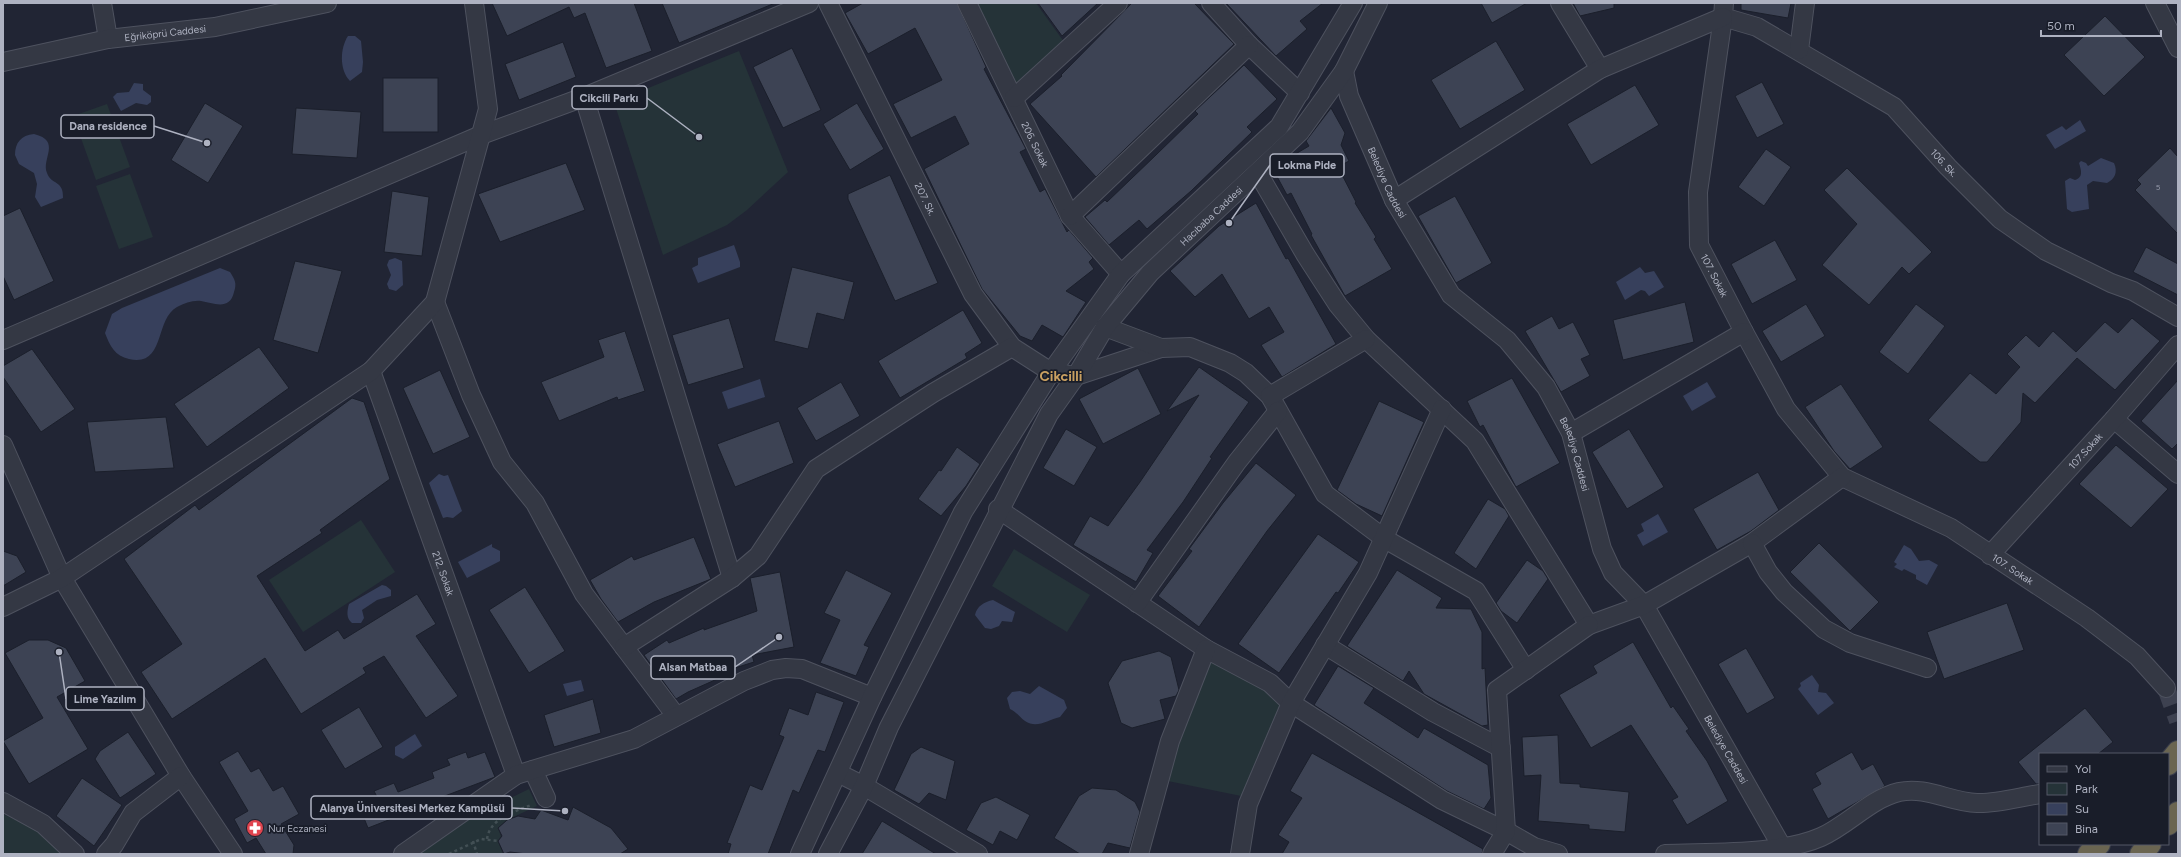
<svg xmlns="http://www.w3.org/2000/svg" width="2181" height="857" font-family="Figtree,sans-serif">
<rect width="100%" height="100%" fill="#212534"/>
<g fill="#253338">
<path d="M971 3H1036L1067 46 1015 93Z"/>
<path d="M739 51 788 172 747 210 727 225 663 255 614 102Z"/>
<path d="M107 104 130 167 96 180 73 116Z"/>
<path d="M130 174 153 237 119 249 96 186Z"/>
<path d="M361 520 395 572 303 632 269 580Z"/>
<path d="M1014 549 1090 595 1067 632 992 586Z"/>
<path d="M1209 655 1267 686 1286 704 1246 797 1163 780Z"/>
<path d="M529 789 537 806 507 820 498 828 501 836 498 841 503 854H415L456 825Z"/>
<path d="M3 814 37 830 65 854H3Z"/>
</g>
<g fill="#37405c">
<path d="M348 36H355L361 41 363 62 362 72 350 81C339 70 340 48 348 36Z"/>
<path d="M134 83 143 84V90L151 96V102L147 105 136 103 121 111 113 97 117 93 129 92Z"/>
<path d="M2080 120 2086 131 2055 149 2046 135 2062 126 2066 130Z"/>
<path d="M34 134C62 141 41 159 47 173 51 185 64 180 63 198L41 207 35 197 37 184 34 173 19 164 15 155C15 143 21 135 34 134Z"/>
<path d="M2101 158 2114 163C2118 172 2115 179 2107 183L2093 181 2087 185 2089 209 2072 212 2067 209 2065 181 2070 178 2075 180C2084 177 2081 170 2079 163L2081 161 2086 163 2088 166Z"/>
<path d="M734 245 740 262V267L698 283 692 268 698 265V258Z"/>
<path d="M395 258 402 261 403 285 396 291 389 289 387 284 391 275 387 265 389 260Z"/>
<path d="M1640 267 1645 273 1654 271 1664 287 1649 296 1645 291 1641 290 1625 300 1616 282Z"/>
<path d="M220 268 230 272C235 280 237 283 234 292 230 311 213 303 201 301 193 300 185 303 177 307 154 320 166 367 129 359 115 356 110 346 105 333L112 314 122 308Z"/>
<path d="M760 379 765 397 728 409 722 392Z"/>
<path d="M1707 382 1716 397 1692 411 1683 396Z"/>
<path d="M439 474 444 476 448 475 462 511 453 518 447 517 443 518 429 483Z"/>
<path d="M1658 514 1668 532 1643 546 1637 535 1644 531 1641 524Z"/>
<path d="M492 544V547L500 551V561L467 578 458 562Z"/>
<path d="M1904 545 1911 549 1919 561 1929 560 1938 565 1927 585 1916 579V575L1904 569 1902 571 1894 567 1897 564 1894 562Z"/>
<path d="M382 585 386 586 391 590V596L377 600 362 610 364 618 361 623H352C346 618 347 611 349 604Z"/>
<path d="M993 600 1015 612 1012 622 1002 621 999 626 991 629 985 628 975 615C977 606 984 602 993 600Z"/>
<path d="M1812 675 1819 685 1818 692 1826 693 1834 703 1818 715 1798 689 1801 686 1800 683Z"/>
<path d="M581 680 584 691 567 696 563 684Z"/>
<path d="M1039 686 1064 700 1067 708 1060 717C1047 720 1037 729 1025 721 1019 717 1017 712 1010 709L1007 698 1012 692 1020 691 1030 694Z"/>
<path d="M415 734 422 746 403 759 395 755V747Z"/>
</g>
<g fill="#3d4354" stroke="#1b1f2b">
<path d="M492 3H634L652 51 606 68 585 13 574 18 569 7 507 36Z"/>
<path d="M662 3H775L679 43Z"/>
<path d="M863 3H957L986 67 984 69 1026 149 1020 152 1040 192 1045 189 1067 232 1069 230 1093 258 1089 262 1094 269 1066 291 1086 302 1063 337 1042 325 1032 341 1020 336 982 289 924 169 969 144 955 116 911 138 893 104 942 80 915 28 868 54 845 13Z"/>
<path d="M1038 3H1098L1062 36Z"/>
<path d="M1132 3H1194L1234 44 1096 177 1030 104 1062 76 1061 75Z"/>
<path d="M1226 3H1323L1300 21 1307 29 1276 56Z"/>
<path d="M1481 3H1527L1492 23Z"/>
<path d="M1573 3H1614V8L1580 16Z"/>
<path d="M1741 3H1791L1788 18 1741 10Z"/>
<path d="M2105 16 2145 57 2104 96 2064 55Z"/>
<path d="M1496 41 1525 90 1460 129 1431 80Z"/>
<path d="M563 42 576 77 519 100 505 64Z"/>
<path d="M792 48 821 110 783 128 753 67Z"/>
<path d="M1244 65 1277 99 1247 127 1252 132 1191 191 1147 229 1139 220 1109 245 1085 217 1105 200 1107 202 1156 155 1198 114 1195 111Z"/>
<rect x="383" y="78" width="55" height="54"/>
<path d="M1762 82 1784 124 1757 138 1735 96Z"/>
<path d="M1635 85 1659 125 1591 165 1567 124Z"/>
<path d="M205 103 243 126 208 183 171 160Z"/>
<path d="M857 103 884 149 850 170 823 124Z"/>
<path d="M296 108 361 112 357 158 292 154Z"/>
<path d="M1331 108 1345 133 1341 145 1349 161 1338 167 1356 202 1355 203 1376 237 1374 239 1392 269 1345 296 1311 235 1312 234 1291 193 1287 195 1274 171 1287 159 1309 146 1306 141Z"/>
<path d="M2170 148 2178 157V234L2135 190 2141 184 2137 180Z"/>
<path d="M1766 149 1791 167 1764 206 1738 187Z"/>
<path d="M566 163 585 210 500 242 478 194Z"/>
<path d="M1847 168 1932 252 1909 274 1902 267 1869 305 1822 265 1857 224 1824 190Z"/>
<path d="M890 175 938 283 895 301 848 199V194Z"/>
<path d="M392 191 429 197 422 256 384 252Z"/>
<path d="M1455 196 1492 263 1456 283 1418 216Z"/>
<path d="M1256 203 1286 259 1288 258 1336 344 1282 377 1261 345 1284 332 1269 307 1249 319 1222 274 1195 297 1170 271 1219 226Z"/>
<path d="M20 208 54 281 14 300 3 276V216Z"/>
<path d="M1775 240 1797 280 1752 304 1731 264Z"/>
<path d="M2146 247 2178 264V295L2133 272Z"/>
<path d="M295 261 342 271 318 353 273 340Z"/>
<path d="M792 267 854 282 844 320 817 313 808 349 774 341Z"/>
<path d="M1685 302 1694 342 1623 360 1613 320Z"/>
<path d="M1806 304 1825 336 1781 362 1762 331Z"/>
<path d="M1916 304 1945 326 1908 374 1879 352Z"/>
<path d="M963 310 982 343 965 354 967 358 900 398 878 361Z"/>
<path d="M1552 316 1559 329 1573 322 1590 355 1581 359 1590 376 1561 392 1525 331Z"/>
<path d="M729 318 744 368 688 385 672 335Z"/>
<path d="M2132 318 2160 341 2115 390 2077 358 2035 403 2023 393 2021 422 1987 462H1980L1928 420 1970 373 1996 394 2020 367 2007 354 2026 335 2039 347 2053 331 2076 352 2105 322 2118 333Z"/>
<path d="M625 331 645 391 618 400 617 397 559 421 541 382 604 357 598 340Z"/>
<path d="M259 347 289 388 207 447 174 404Z"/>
<path d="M32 349 75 409 41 432 3 377V366Z"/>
<path d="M1199 367 1249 402 1210 457 1212 458 1183 502 1147 550 1153 553 1136 582 1073 545 1090 516 1108 526 1140 482 1199 395 1167 411Z"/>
<path d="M1138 368 1161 414 1103 444 1079 399Z"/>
<path d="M440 370 470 437 433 454 403 388Z"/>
<path d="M1512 378 1560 463 1516 487 1483 425 1480 427 1467 401Z"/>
<path d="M2178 380V443L2172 449 2141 421Z"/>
<path d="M841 382 860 416 816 441 797 408Z"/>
<path d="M1841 384 1883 447 1850 469 1834 451 1805 407Z"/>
<path d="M352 398 364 402 390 479 320 530 322 533 257 576 305 651 338 630 344 639 417 594 436 624 416 636 458 696 426 718 384 656 363 668 366 673 301 714 265 658 172 719 141 672 182 644 124 559 195 505 199 510Z"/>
<path d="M1379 401 1424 422 1382 516 1356 504 1337 490Z"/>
<path d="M166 417 174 468 95 472 87 422Z"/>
<path d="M779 421 794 463 735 487 717 444Z"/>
<path d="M1066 429 1097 447 1074 486 1043 468Z"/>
<path d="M1629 429 1664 487 1627 509 1592 452Z"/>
<path d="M2116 445 2168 489 2131 528 2079 484Z"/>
<path d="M957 447 980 464 966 486 941 516 918 499 939 470 941 471Z"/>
<path d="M1256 463 1296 495 1267 531 1199 627 1158 596 1192 551 1189 549 1223 503Z"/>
<path d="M1758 472 1779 510 1751 531 1717 550 1693 509Z"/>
<path d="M1488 499 1505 509 1509 516 1476 569 1454 553Z"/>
<path d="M1318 534 1359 562 1338 593 1336 592 1279 673 1238 644Z"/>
<path d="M694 537 711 579 654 602 618 622 601 599 590 580 632 556 634 560Z"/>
<path d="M1819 543 1879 602 1850 631 1790 572Z"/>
<path d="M3 551 17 556 26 572 3 586Z"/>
<path d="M1527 560 1543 571 1548 579 1517 623 1501 611 1496 603Z"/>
<path d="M846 570 892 593 864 645 869 647 856 676 820 663 840 620 824 613Z"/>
<path d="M1397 570 1442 598 1436 608 1471 609 1482 632V669L1485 668 1488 725 1482 726 1424 694 1409 671 1403 681 1347 646Z"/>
<path d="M780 572 794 647 752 655 754 662 722 672 724 676 688 692 676 699 644 655 667 640 669 643 704 628V630L757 611 750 578Z"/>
<path d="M525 587 565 651 529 673 489 610Z"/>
<path d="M2007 603 2024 650 1944 679 1927 632Z"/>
<path d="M29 640H48L66 648 85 681 57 697 88 749 29 784 3 741 43 718 5 653Z"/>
<path d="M1633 642 1671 708 1673 706 1689 729 1686 731 1707 761 1728 801 1687 825 1672 800 1678 797 1631 725 1591 748 1559 695 1597 673 1593 666Z"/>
<path d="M1746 648 1775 698 1747 714 1718 664Z"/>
<path d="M1159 651 1171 657 1179 690 1176 696 1160 700 1165 719 1132 728 1121 723 1108 683 1122 661Z"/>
<path d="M1338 666 1374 688 1364 703 1418 738 1424 728 1488 765 1491 798 1484 809 1447 791 1314 705Z"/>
<path d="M816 692 844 702 825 752 818 750 799 793 793 790 768 854H728L731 844 727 843 750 785 762 790 784 737 779 735 789 708 808 715Z"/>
<path d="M593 699 601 733 554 747 544 715Z"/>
<path d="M359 707 383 747 345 769 321 730Z"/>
<path d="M2085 708 2113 742 2098 754H2040V784H2036L2018 762Z"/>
<path d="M128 732 156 774 120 798 95 759 100 751Z"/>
<path d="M1558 735 1560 783 1580 784V787L1629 792 1625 832 1589 829V825L1538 821 1541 775 1524 776 1522 737Z"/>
<path d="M921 747 955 761 946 800 929 793 919 804 894 790 911 754Z"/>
<path d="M238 751 251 772 259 768 273 791 283 786 299 814 281 824 294 845 293 854H266L256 838 247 843 234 819 248 811 219 762Z"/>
<path d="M466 752 468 758 485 752 495 777 421 805 422 807 368 828 359 806 378 799 374 791 394 783 398 792 434 778 432 772 450 765 447 759Z"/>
<path d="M1852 752 1862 770 1873 764 1885 786 1828 819 1812 789 1821 784 1815 773Z"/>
<path d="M1312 753 1483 849 1482 854H1282L1289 842 1278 835 1302 798 1290 791Z"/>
<path d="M82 778 122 805 94 846 56 816Z"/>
<path d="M1092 788 1116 790 1135 802 1140 812 1130 848 1108 843 1102 854H1080L1054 838 1079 796Z"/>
<path d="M996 797 1030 815 1017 840 1000 831 993 845 966 830 981 803Z"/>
<path d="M573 807 611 828 628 849 620 854H527L510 852 504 854 498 841 502 836 498 828 507 820 518 816 535 819 541 810 568 820Z"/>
<path d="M882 821 936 854H862Z"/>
</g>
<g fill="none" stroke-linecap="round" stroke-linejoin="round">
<path stroke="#3d4150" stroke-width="18" stroke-dasharray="18 9" stroke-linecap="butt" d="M2166 688 2178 721"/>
<g stroke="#4e525f" stroke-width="20">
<g id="minor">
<path d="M102 3 108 39"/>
<path id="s1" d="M828 3 973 294 1012 347 1051 372 1076 376 1161 348 1190 347 1230 363 1246 373 1270 396 1325 494 1385 539 1476 591 1526 670"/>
<path id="s2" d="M967 3 1070 216 1121 274"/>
<path d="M1211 3 1249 45 1300 93"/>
<path d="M1560 3 1600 69"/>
<path id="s3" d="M1724 3 1723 17 1757 27 1894 107 1948 167 2000 219 2046 251 2111 283 2133 291 2178 317"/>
<path d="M2155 3 2178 48"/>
<path id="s4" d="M1723 17 1698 192 1699 245 1744 332 1786 409 1842 477 1951 528 2087 618 2137 656 2166 688"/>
<path d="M1799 50 1805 3"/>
<path id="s5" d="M3 62 108 39 215 27 327 3"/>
<path id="s6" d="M1344 71 1349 96 1394 200 1451 295 1507 340 1546 387 1571 433 1602 549 1613 573 1644 605 1786 854"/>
<path d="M584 97 732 578"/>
<path d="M1014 98 1118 3"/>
<path d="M1258 173 1305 254 1338 305 1366 339 1475 441 1589 625 1644 605 1752 543 1842 477"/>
<path d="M1394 200 1600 69 1723 17"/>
<path d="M1070 216 1249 45"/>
<path d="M435 302 471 395 502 462 535 503 584 594 676 716"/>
<path d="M1105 327 1161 348"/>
<path d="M3 340 481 135 584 97 809 3"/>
<path id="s7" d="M371 371 516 775"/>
<path d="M1270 396 1366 339"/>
<path d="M2114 419 2178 474"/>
<path d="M1571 433 1744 332"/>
<path d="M3 445 62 578 181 776 233 854"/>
<path d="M998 509 1206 649 1270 683 1291 703 1442 800 1506 831 1534 847 1558 854"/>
<path d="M1752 543 1768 572 1784 592 1824 629 1850 643 1927 668"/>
<path id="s8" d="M1990 555 2114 419 2178 345"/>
<path d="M1137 603 1237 462 1278 411"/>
<path d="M3 607 62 578 371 371 435 302 488 109 474 3"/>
<path d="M1325 645 1433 712 1501 748"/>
<path d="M624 647 732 578 758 556 816 469 933 393 1012 347"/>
<path d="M533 770 546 798"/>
<path d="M838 773 864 786 978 854"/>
<path d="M3 802 43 824 75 854"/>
<path d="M106 854 114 845 133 813 181 776"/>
<path d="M403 854 516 775 634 739 744 681 772 670 786 668 802 669 872 697"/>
<path d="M800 854 872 697 963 512 1051 372 1121 274 1279 127 1353 3"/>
<path id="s9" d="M828 854 864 786 889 727 1049 414 1076 376 1105 327 1150 273 1300 132 1344 71 1378 3"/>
<path d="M1139 854 1170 741 1206 649"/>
<path d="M1240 854 1248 804 1291 703 1368 573 1442 409"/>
<path d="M1492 854 1506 831 1497 690 1589 625"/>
<path d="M1665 854C1711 852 1780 855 1821 837 1848 825 1870 799 1899 792 1926 786 1950 802 1977 803 1995 804 2020 797 2040 794"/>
</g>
</g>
<g stroke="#3b3f4c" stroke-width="24">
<g id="highway">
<path d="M2168 764 2178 752"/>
<path d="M2168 824 2178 813"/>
<path d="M2089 854 2099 844"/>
<path d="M2141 854 2150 844"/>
</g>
</g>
<g stroke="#424f54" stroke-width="2.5" stroke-dasharray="3 3" stroke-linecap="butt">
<path d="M487 839C490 818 514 812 531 805"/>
<path d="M473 841 477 854"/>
<path d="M449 854 481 839 498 841"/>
</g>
<use href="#minor" stroke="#343844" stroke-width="18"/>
<use href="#highway" stroke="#6a6551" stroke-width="22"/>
</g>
<defs>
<g id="pharmacy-disc" transform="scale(0.9)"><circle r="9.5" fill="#e0444e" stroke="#191d29"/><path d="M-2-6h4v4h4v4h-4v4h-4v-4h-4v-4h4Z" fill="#fff"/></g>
</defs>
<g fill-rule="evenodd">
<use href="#pharmacy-disc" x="255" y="828"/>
</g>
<g text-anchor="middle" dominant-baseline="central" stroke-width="3.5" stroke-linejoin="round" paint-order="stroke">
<g font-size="8" fill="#9296a6">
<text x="2158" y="187">5</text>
</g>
<g font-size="10" fill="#aeb2c1" stroke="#191d29">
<text stroke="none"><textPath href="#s5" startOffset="165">Eğriköprü Caddesi</textPath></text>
<text stroke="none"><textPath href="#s2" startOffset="157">206. Sokak</textPath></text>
<text stroke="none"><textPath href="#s3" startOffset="283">106. Sk.</textPath></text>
<text stroke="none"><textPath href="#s6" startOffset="120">Belediye Caddesi</textPath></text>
<text stroke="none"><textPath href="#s1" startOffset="219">207. Sk.</textPath></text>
<text stroke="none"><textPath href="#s9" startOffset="750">Hacıbaba Caddesi</textPath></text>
<text stroke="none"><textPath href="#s4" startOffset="264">107. Sokak</textPath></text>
<text stroke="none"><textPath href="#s8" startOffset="141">107.Sokak</textPath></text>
<text stroke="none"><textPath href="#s6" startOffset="456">Belediye Caddesi</textPath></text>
<text stroke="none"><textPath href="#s4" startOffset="698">107. Sokak</textPath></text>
<text stroke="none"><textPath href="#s7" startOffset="215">212. Sokak</textPath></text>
<text stroke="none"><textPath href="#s6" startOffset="792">Belediye Caddesi</textPath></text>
</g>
<g font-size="10" fill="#aeb2c1" stroke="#191d29" text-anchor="start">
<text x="268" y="828">Nur Eczanesi</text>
</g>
<g font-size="14" font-weight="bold" fill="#c9a061" stroke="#191d29">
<text x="1061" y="376">Cikcilli</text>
</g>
</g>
<path fill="none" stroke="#aeb2c1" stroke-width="1.5" d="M699 137L647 98M207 143L154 126M1229 223L1270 165M779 637L735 667M59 652L66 699M565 811L512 808"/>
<g fill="#aeb2c1" stroke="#191d29" stroke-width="1.5">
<circle cx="699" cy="137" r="4"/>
<circle cx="207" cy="143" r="4"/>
<circle cx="1229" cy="223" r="4"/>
<circle cx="779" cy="637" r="4"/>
<circle cx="59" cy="652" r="4"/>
<circle cx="565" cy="811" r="4"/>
</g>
<g fill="#191d29" stroke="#aeb2c1" stroke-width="1.5">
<rect x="572" y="86" width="75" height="23" rx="4"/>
<rect x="61" y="115" width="93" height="23" rx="4"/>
<rect x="1270" y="154" width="74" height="23" rx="4"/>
<rect x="651" y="656" width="84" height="23" rx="4"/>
<rect x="66" y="687" width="78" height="23" rx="4"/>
<rect x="311" y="796" width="201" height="23" rx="4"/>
</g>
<g font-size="11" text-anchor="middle" font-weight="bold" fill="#aeb2c1">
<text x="609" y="102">Cikcili Parkı</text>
<text x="108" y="130">Dana residence</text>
<text x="1307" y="169">Lokma Pide</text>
<text x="693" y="671">Alsan Matbaa</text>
<text x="105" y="703">Lime Yazılım</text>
<text x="412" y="812">Alanya Üniversitesi Merkez Kampüsü</text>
</g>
<rect width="2181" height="857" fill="none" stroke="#aeb2c1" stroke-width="8"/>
<rect x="2039" y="753" width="130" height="92" fill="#191d29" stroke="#555966"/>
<rect x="2047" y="766" width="20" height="6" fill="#343844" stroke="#555966"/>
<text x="2075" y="773" font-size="12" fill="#aeb2c1">Yol</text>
<rect x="2047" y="783" width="20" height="12" fill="#253338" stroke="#555966"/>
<text x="2075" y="793" font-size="12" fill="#aeb2c1">Park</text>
<rect x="2047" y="803" width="20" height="12" fill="#37405c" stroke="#555966"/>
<text x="2075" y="813" font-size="12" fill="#aeb2c1">Su</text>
<rect x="2047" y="823" width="20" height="12" fill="#3d4354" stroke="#555966"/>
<text x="2075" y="833" font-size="12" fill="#aeb2c1">Bina</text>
<path d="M2041 30v6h120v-6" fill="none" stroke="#aeb2c1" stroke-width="2"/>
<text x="2047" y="30" font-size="12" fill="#aeb2c1" stroke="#191d29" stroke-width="3" paint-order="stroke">50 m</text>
</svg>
